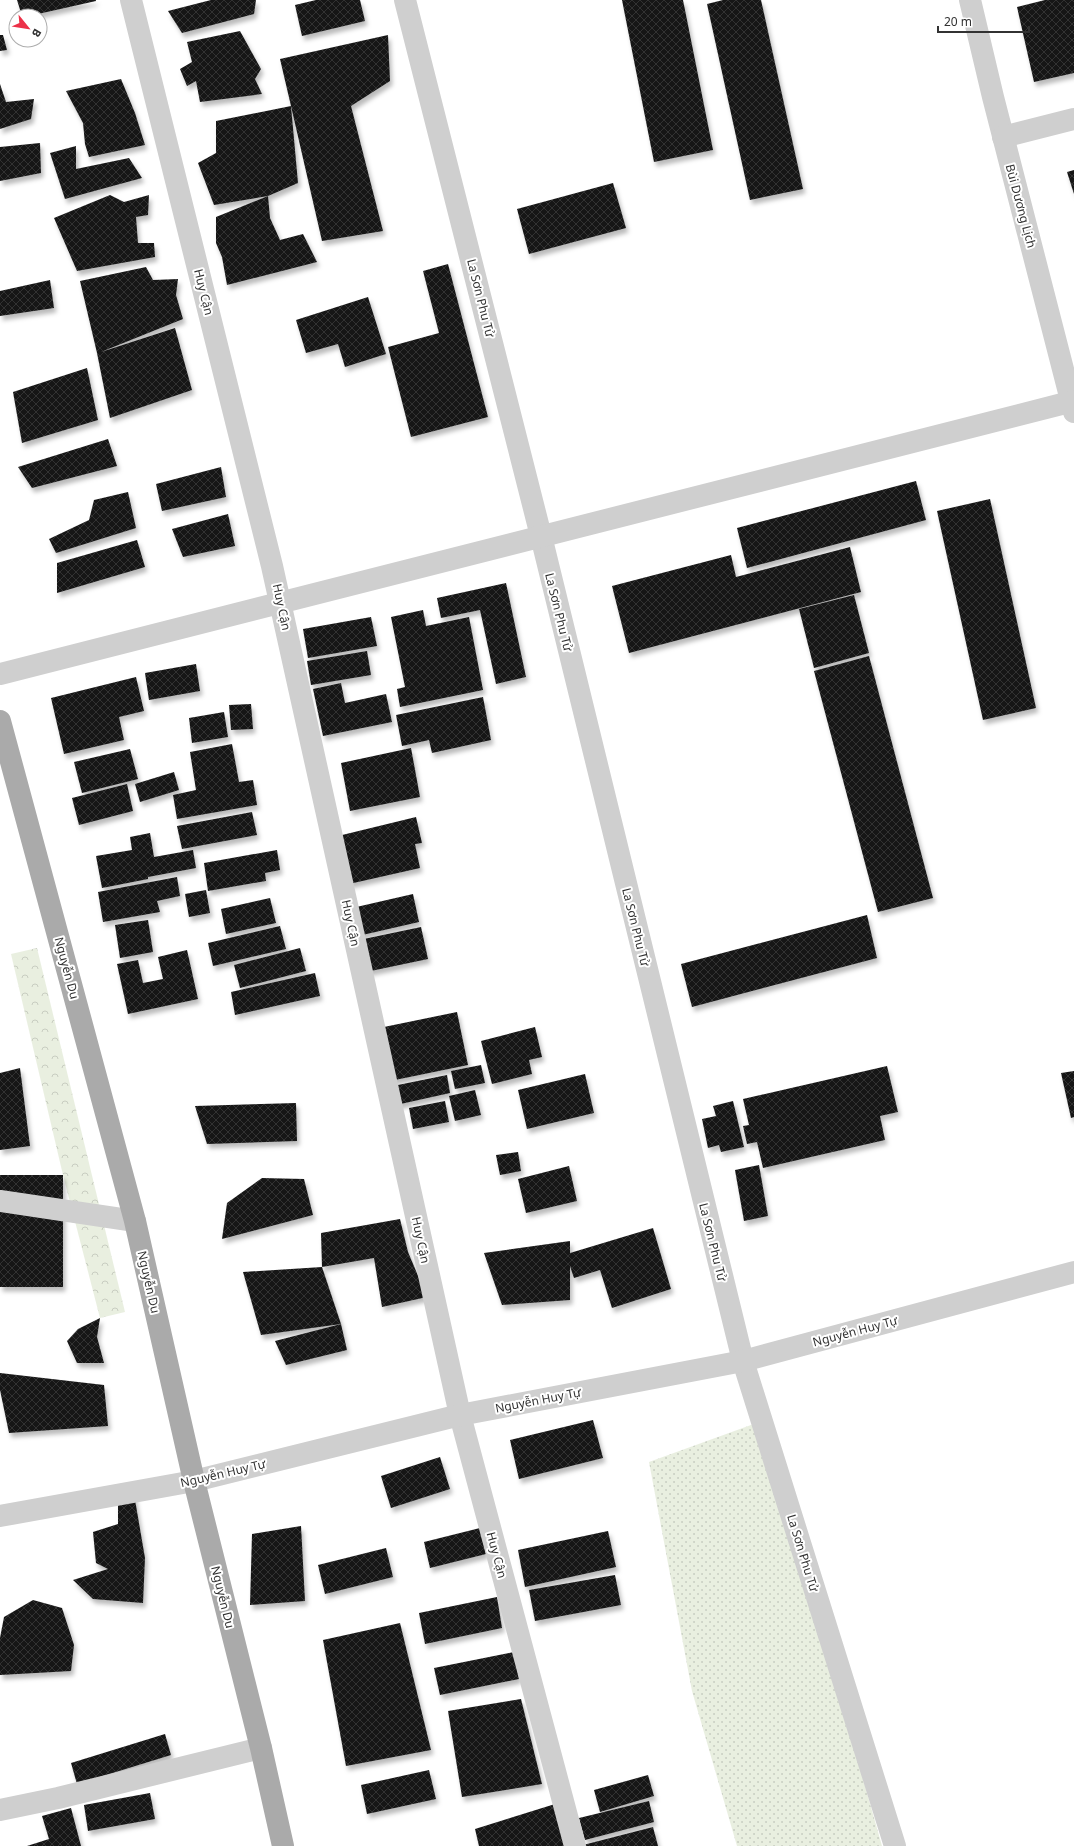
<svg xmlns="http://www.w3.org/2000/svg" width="1074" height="1846" font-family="'Noto Sans',sans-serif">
<defs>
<pattern id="grass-dots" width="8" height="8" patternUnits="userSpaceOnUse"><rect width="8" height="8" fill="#e9efe0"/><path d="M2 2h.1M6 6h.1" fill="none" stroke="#c8cdc1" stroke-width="1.8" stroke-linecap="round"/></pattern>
<pattern id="park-crowns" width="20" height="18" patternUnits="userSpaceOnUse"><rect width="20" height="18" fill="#e9efe0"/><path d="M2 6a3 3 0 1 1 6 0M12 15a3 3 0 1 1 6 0" fill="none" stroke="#c8cdc1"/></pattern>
<pattern id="building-cross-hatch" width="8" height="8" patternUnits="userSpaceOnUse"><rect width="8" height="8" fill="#191919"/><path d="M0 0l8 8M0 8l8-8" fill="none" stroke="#323232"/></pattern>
<filter id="shadow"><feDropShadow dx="2.5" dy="4.5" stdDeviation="2" flood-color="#0004"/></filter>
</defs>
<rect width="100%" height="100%" fill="#fff"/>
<path fill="url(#grass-dots)" d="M762 1421 882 1846H737L692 1691 649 1462Z"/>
<path fill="url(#park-crowns)" d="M37 948 125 1312 100 1318 63 1175 11 954Z"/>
<g fill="url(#building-cross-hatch)" filter="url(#shadow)">
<path d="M17 0H96V1L29 16H22Z"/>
<path d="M211 0H256L254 14 182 33 168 11Z"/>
<path d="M316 0H360L365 21 302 36 295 5Z"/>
<path d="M622 0H683L713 150 654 162Z"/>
<path d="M723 0H761L803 189 750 200 707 4Z"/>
<path d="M1045 0H1074V73L1034 82 1017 7Z"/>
<path d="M240 31 261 69 255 79 262 94 200 102 196 81 187 86 180 69 192 62 187 42Z"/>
<path d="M0 35H3L7 50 0 51Z"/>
<path d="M388 35 390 81 351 106 383 231 322 241 291 106 298 183 268 196 270 218 280 240 303 234 317 262 227 285 222 257 216 243V217L268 196 214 205 198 163 216 153V121L291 106 280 59Z"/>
<path d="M121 79 135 113 145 145 89 157 85 144 83 123 66 91Z"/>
<path d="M0 84 6 102 34 99 31 119 0 129Z"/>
<path d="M40 143 41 173 0 181V147Z"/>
<path d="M76 146V169L129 158 142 178 65 199 50 153Z"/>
<path d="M1074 170V194L1067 172Z"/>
<path d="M613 183 626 228 529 254 517 209Z"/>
<path d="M110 195 124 202 149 195 148 215 136 217 138 243H154L155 257 77 271 54 218Z"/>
<path d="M448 264 488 417 411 437 388 347 439 333 423 271Z"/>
<path d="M146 267 153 280 178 279 176 295 183 319 101 352 175 328 192 390 110 418 97 353 80 281Z"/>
<path d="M50 280 54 308 0 316V291Z"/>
<path d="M368 297 386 354 345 367 338 344 306 353 296 320Z"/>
<path d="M87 368 98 420 22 443 13 392Z"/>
<path d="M108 439 117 466 32 488 18 467Z"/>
<path d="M221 467 226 497 162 511 156 484Z"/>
<path d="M916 481 926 520 747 568 737 528Z"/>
<path d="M128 492 136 528 56 553 49 539 89 520 94 500Z"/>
<path d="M990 499 1036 708 983 720 937 511Z"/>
<path d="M228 514 235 546 183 557 172 529Z"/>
<path d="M137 540 145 567 57 593V563Z"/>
<path d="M850 547 861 592 629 653 612 586 731 555 736 577Z"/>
<path d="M506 583 526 677 496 684 480 610 441 618 437 598Z"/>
<path d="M854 595 869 653 814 668 799 609Z"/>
<path d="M423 610 426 626 469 617 483 690 400 707 397 689 405 687 391 617Z"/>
<path d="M371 617 377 646 308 658 303 629Z"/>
<path d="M367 651 371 675 311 685 307 661Z"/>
<path d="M869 656 933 898 878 912 814 671Z"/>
<path d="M196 664 200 691 149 700 145 673Z"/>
<path d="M136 677 144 711 119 717 124 740 64 754 51 698Z"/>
<path d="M341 683 345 703 386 694 392 722 323 736 313 689Z"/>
<path d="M483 697 491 740 432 753 429 740 402 746 396 715Z"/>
<path d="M251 704 253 729 231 730 229 705Z"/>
<path d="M224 712 228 737 192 743 189 718Z"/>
<path d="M232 744 239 782 253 780 257 805 177 819 173 795 196 790 190 752Z"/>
<path d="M411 748 420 797 350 811 341 763Z"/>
<path d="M130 749 138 779 82 793 74 762Z"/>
<path d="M174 772 179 790 140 802 135 784Z"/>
<path d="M127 784 133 811 79 825 72 798Z"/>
<path d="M252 812 257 835 182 849 177 826Z"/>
<path d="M416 817 422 843 415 844 420 868 349 884 338 836Z"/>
<path d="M150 833 154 857 193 850 196 868 148 877V879L102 888 96 856 132 850 130 837Z"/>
<path d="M277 850 280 870 265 873 266 881 208 891 204 863Z"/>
<path d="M177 877 180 896 157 901 160 912 103 922 98 892Z"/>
<path d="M206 890 210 913 189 917 185 894Z"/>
<path d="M413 894 419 922 358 936 352 908Z"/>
<path d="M270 898 276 923 226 934 221 909Z"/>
<path d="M867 915 877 958 692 1007 681 964Z"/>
<path d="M148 920 153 952 120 958 115 925Z"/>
<path d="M280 926 286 949 213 966 208 943Z"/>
<path d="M421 927 428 959 366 972 359 940Z"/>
<path d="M300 948 306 971 240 988 234 965Z"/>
<path d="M187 950 198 999 128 1014 117 964 138 960 143 983 163 979 158 957Z"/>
<path d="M315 973 320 996 235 1015 231 992Z"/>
<path d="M457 1012 468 1065 390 1081 379 1028Z"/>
<path d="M535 1027 542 1057 529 1060 532 1074 492 1084 481 1041Z"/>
<path d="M481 1065 485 1083 455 1089 451 1071Z"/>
<path d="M887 1066 898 1112 880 1116 885 1140 763 1168 757 1142 747 1144 743 1126 749 1125 743 1099Z"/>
<path d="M20 1068 30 1146 0 1150V1073Z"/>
<path d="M1074 1071V1117L1071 1118 1061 1073Z"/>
<path d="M585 1074 594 1113 527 1129 518 1090Z"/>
<path d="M447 1075 450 1093 396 1105 393 1086Z"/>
<path d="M475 1090 481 1115 455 1121 449 1096Z"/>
<path d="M445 1101 449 1122 413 1129 409 1108Z"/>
<path d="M733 1101 744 1147 721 1152 719 1145 708 1148 702 1119 716 1116 713 1106Z"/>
<path d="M296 1103 297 1141 207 1144 195 1106Z"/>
<path d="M518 1152 521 1171 500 1175 496 1155Z"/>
<path d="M759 1165 768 1216 744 1221 735 1170Z"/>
<path d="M569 1166 577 1201 526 1213 518 1179Z"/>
<rect x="0" y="1175" width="63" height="112"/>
<path d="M262 1178 304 1179 313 1215 222 1239 227 1203Z"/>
<path d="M400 1219 408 1252 427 1297 382 1307 374 1258 322 1267 341 1324 261 1335 243 1272 322 1267 321 1233Z"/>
<path d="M653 1228 671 1289 612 1308 600 1270 574 1278 570 1266V1300L502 1305 484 1253 570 1241V1253Z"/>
<path d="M100 1318 97 1337 104 1363H77L67 1341 78 1329Z"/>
<path d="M341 1324 347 1350 286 1365 275 1341Z"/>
<path d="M0 1373 104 1385 108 1426 9 1433 0 1390Z"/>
<path d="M593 1420 603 1458 519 1479 510 1440Z"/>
<path d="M440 1457 450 1489 391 1508 381 1476Z"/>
<path d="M134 1494 145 1558 143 1603 93 1599 73 1580 108 1569 96 1563 93 1532 118 1524V1497Z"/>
<path d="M301 1526 305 1601 250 1605 252 1534Z"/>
<path d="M480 1528 486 1554 430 1568 424 1542Z"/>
<path d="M608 1531 616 1567 525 1587 518 1550Z"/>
<path d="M386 1548 393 1577 325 1594 318 1565Z"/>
<path d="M615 1575 621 1605 535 1621 529 1590Z"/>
<path d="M497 1597 502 1628 425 1644 419 1613Z"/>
<path d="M33 1600 62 1608 74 1645 71 1671 0 1675V1638L4 1617Z"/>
<path d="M400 1623 431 1750 346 1766 323 1640Z"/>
<path d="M514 1652 519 1679 440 1695 434 1668Z"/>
<path d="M521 1699 542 1784 462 1797 448 1711Z"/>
<path d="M165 1734 171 1755 77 1784 71 1763Z"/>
<path d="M429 1770 436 1799 367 1814 361 1785Z"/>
<path d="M648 1775 654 1796 600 1812 594 1790Z"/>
<path d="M150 1793 155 1819 88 1831 84 1805Z"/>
<path d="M649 1801 654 1822 585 1840 579 1818Z"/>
<path d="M555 1804 565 1846H479L475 1829Z"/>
<path d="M71 1808 81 1846H27L49 1839 42 1816Z"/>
<path d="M653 1827 658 1846H584L583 1845Z"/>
</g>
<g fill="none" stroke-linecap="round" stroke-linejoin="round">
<g stroke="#cfcfcf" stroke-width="22">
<path d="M131 0 272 566 460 1415 575 1846"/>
<path d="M405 0 541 536 743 1361 895 1846"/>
<path d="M970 0 993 97 1074 412"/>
<path d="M1003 137 1074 119"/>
<path d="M0 674 1074 401"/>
<path d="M0 1201 135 1221"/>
<path d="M0 1516 194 1481 460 1415 743 1361 1074 1272"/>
<path d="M0 1810 58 1798 261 1748"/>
</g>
<path stroke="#aaa" stroke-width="22" d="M0 721 135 1221 194 1481 261 1748 283 1846"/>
</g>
<g text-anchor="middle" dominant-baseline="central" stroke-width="4" stroke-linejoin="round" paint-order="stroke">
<g font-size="12" fill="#323232" stroke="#fff">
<text transform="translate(1021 206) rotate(75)">Bùi Dương Lịch</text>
<text transform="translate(204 292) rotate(76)">Huy Cận</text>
<text transform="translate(481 298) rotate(76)">La Sơn Phu Tử</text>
<text transform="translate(282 607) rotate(78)">Huy Cận</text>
<text transform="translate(559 612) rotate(76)">La Sơn Phu Tử</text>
<text transform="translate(351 923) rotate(78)">Huy Cận</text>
<text transform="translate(636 927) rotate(76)">La Sơn Phu Tử</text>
<text transform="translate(67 968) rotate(75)">Nguyễn Du</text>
<text transform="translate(421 1240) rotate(78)">Huy Cận</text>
<text transform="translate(713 1242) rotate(76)">La Sơn Phu Tử</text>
<text transform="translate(149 1282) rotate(77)">Nguyễn Du</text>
<text transform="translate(855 1331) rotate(-15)">Nguyễn Huy Tự</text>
<text transform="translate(538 1400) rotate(-11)">Nguyễn Huy Tự</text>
<text transform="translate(223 1473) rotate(-13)">Nguyễn Huy Tự</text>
<text transform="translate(803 1553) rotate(73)">La Sơn Phu Tử</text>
<text transform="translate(497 1555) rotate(75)">Huy Cận</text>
<text transform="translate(223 1597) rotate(76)">Nguyễn Du</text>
</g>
</g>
<g transform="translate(28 28) rotate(120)"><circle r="19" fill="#ffffff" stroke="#adadad"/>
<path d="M0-3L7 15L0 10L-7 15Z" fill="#ec3148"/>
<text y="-6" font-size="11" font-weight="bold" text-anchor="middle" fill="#323232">B</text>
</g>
<path d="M938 26v6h91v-6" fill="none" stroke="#323232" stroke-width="2"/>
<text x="944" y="26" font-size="12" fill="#323232" stroke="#ffffff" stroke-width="3" paint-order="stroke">20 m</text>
</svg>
